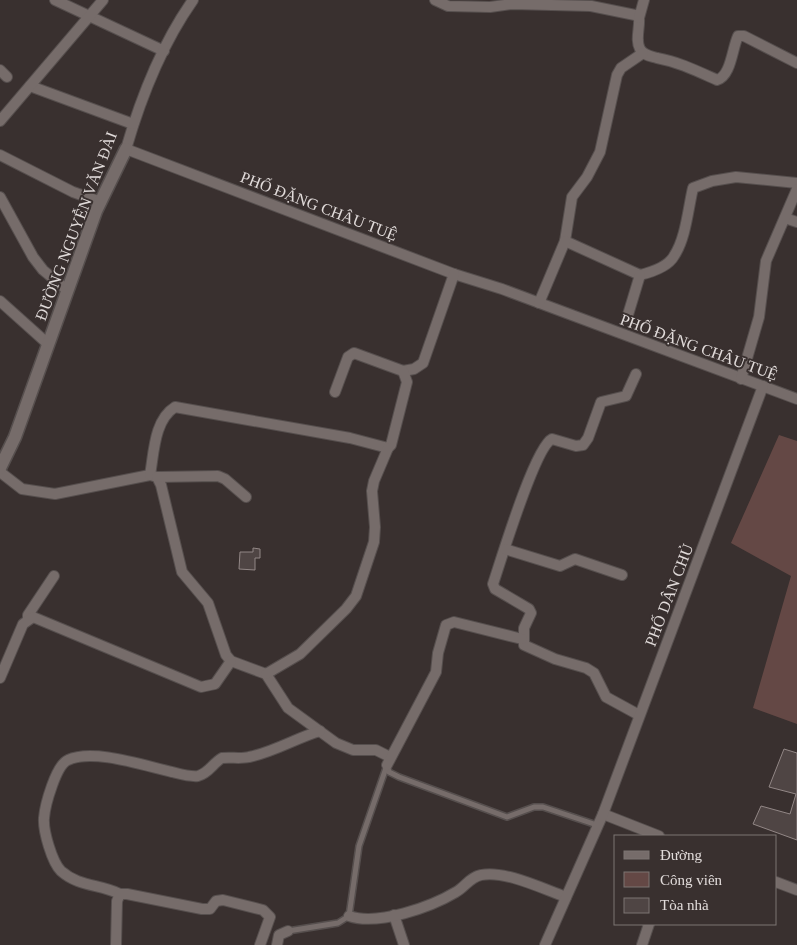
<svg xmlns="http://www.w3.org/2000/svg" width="797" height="945" font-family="Georgia,serif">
<rect width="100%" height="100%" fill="#39302f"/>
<path fill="#644845" d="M779 435 797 441V724L753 708 791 576 731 543Z"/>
<g fill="#4f4544" stroke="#928786">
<path d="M253 548 260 549V558H255V570L239 569 240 552H253Z"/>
<path d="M784 749 797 753V840L753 824 761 806 790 814 796 794 769 787Z"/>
</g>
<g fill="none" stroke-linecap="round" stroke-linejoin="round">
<g stroke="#564f4e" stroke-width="8">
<g id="service">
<path d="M387 765 389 772 399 777 507 817 534 807H543L597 825"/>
<path d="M288 931 338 923 349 916 359 846 387 765"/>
</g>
</g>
<g stroke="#564f4e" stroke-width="12">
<g id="minor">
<path d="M55 0 164 51"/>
<path d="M193 0C162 44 141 97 126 149L454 274 502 289 797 399"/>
<path d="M435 0 448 6 490 7 512 4 591 6 635 15 639 18C640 28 635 40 640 49 644 56 651 56 657 58 679 62 697 71 717 80 731 76 732 49 738 36H744L797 63"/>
<path d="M639 18 644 0"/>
<path d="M643 53 621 68 617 75 600 152 587 177 572 197 565 241 640 275C652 272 668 267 674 256 686 238 688 209 693 188L712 181 736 177 797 183"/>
<path d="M0 70 7 77"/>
<path d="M30 86 133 124"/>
<path d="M0 121 103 0"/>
<path d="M0 155 73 192 101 202"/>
<path d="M0 197 33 257 43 270 67 290"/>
<path d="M785 218 797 222"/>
<path d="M0 301 48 344"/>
<path d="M539 303 565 241"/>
<path d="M627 318 640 275"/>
<path d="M403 371 414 369 423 363 454 274"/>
<path d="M636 374 626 396 601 402 588 438 583 445 576 446 552 439C535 447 501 560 493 584L495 589 529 609 531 613 524 628V645L555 659 586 668 594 673 606 697 639 715"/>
<path d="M741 379 759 317 766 261 797 189"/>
<path d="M0 472 22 489 55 494 150 475 157 477 161 485 182 572 208 603 226 655 231 661 266 674 288 708 336 743 353 750H376L390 757"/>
<path d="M150 475C154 453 154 420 175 407L350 438 388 448 391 445 407 382 403 371 354 353 348 357 335 392"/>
<path d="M157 477 218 476 225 479 246 497"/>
<path d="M505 549 560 566 575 559 622 575"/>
<path d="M28 619V615L54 576"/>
<path d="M266 674 300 654 346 609 356 596 374 542 375 527 372 491 374 481 388 448"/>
<path d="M0 678 23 624 33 617 201 687 215 684 231 661"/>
<path d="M387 765 436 672 438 653 446 625 454 622 522 639"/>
<path d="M603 814 659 836"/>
<path d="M776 882 797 890"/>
<path d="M120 894C100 884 79 887 61 871 52 862 43 831 44 818 45 805 56 765 68 760 93 748 145 766 172 772 180 774 190 777 198 776 209 773 213 763 222 758 231 757 241 759 249 757 274 752 296 738 320 731"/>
<path d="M394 915 404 945"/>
<path d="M349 916C378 926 431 907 456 892 465 887 470 877 481 875 505 870 543 889 566 897"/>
<path d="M116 945 117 901 120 894H127L202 909H210L216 901 223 900 263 910 270 917 260 945"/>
<path d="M277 945 279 935 288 931"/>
<path d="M545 945 603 814 763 386"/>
<path d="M642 945 649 924"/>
</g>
</g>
<g stroke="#564f4e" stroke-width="15">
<path id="tertiary" d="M0 468 15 437 96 211 126 149"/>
</g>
<use href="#service" stroke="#766c6a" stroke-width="5"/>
<use href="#minor" stroke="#766c6a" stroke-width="10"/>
<use href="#tertiary" stroke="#766c6a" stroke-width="12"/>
</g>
<g text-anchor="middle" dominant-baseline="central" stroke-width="4" stroke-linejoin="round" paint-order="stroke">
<g font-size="16" fill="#e1dbda" stroke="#39302f">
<text transform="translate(319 206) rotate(21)">PHỐ ĐẶNG CHÂU TUỆ</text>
<text transform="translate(76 226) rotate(-69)">ĐƯỜNG NGUYỄN VĂN ĐÀI</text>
<text transform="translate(699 347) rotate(20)">PHỐ ĐẶNG CHÂU TUỆ</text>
<text transform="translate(669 595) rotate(-69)">PHỐ DÂN CHỦ</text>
</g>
</g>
<rect x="614" y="835" width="162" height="90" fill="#39302f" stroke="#7c7473"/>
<rect x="624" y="851" width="25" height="8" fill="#766c6a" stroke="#7c7473"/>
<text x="660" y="860" font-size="15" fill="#e1dbda">Đường</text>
<rect x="624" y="872" width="25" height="15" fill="#644845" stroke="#7c7473"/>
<text x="660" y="885" font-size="15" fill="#e1dbda">Công viên</text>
<rect x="624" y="898" width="25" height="15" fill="#4f4544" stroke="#7c7473"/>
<text x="660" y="910" font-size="15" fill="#e1dbda">Tòa nhà</text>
</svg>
